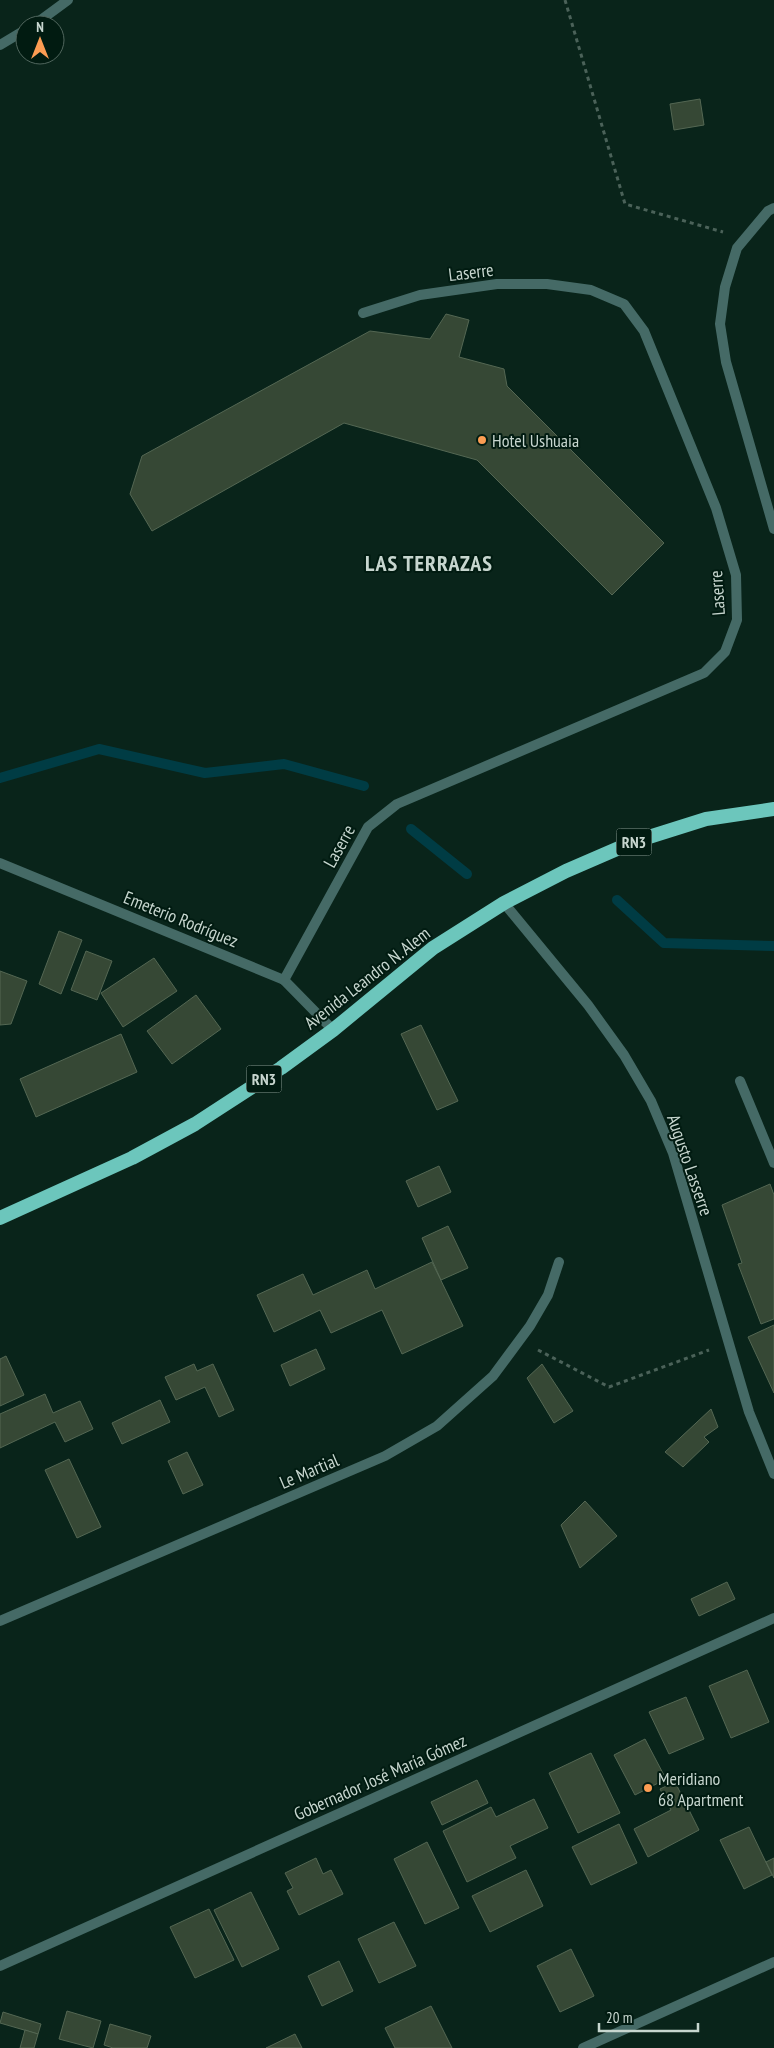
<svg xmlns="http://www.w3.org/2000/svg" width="774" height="2048" font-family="'PT Sans Narrow',sans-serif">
<rect width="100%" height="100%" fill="#09241a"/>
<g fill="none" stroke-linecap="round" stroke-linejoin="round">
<g stroke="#003c44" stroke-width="10">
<path d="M0 778 99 749 205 773 284 764 364 786"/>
<path d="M411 829 467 874"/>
<path d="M617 900 664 943 774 946"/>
</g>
</g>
<g fill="#364835" stroke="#546753">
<path d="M700 99 704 125 674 130 670 104Z"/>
<path d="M446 314 469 320 459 357 504 369 507 386 664 543 612 595 477 460 344 423 152 531 130 494 142 456 370 331 430 339Z"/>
<path d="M59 931 82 940 61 994 39 984Z"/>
<path d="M86 951 112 961 97 1000 71 990Z"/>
<path d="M154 958 177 991 123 1027 101 993Z"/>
<path d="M0 971 27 981 11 1024 0 1025Z"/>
<path d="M196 995 221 1029 172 1064 147 1031Z"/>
<path d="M421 1025 458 1101 437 1110 401 1034Z"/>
<path d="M121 1034 137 1072 36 1117 20 1079Z"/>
<path d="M439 1166 451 1192 418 1207 406 1181Z"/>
<path d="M770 1184 774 1195V1319L761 1324 738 1264 742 1263 722 1205Z"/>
<path d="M448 1226 468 1268 441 1280 422 1238Z"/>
<path d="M432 1262 463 1326 402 1354 382 1310 331 1333 320 1310 274 1332 257 1295 303 1274 313 1295 367 1270 375 1289Z"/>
<path d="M774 1325V1393L748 1337Z"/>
<path d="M316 1349 325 1369 290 1386 281 1365Z"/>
<path d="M6 1356 24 1395 0 1406V1359Z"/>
<path d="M194 1364 197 1371 213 1364 234 1410 219 1417 205 1387 176 1400 165 1377Z"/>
<path d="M542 1364 573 1411 554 1423 527 1378Z"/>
<path d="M45 1394 53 1413 80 1401 93 1429 65 1442 55 1422 0 1448V1414Z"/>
<path d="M160 1400 170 1422 122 1444 112 1423Z"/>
<path d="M711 1409 718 1427 704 1437 709 1442 683 1467 665 1452Z"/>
<path d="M187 1452 203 1485 183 1494 168 1461Z"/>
<path d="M69 1459 101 1527 77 1538 45 1470Z"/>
<path d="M585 1501 617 1536 580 1568 561 1525Z"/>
<path d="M727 1582 735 1599 699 1616 691 1599Z"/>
<path d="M747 1670 769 1722 731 1738 709 1686Z"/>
<path d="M686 1697 704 1739 669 1754 649 1712Z"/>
<path d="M645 1739 666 1779 635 1795 614 1755Z"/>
<path d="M591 1753 620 1813 578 1833 549 1773Z"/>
<path d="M477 1780 488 1803 442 1825 431 1802Z"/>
<path d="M675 1782 699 1830 648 1857 634 1829 671 1810 660 1789Z"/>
<path d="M534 1799 548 1828 510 1846 516 1858 467 1882 443 1831 491 1807 496 1817Z"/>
<path d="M619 1824 637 1863 591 1885 572 1847Z"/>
<path d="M749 1827 772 1875 744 1889 720 1840Z"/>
<path d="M427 1842 459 1908 425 1924 394 1859Z"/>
<path d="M316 1858 323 1874 331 1870 343 1894 299 1915 287 1891 293 1888 285 1873Z"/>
<path d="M774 1858V1878L766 1862Z"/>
<path d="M526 1870 543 1906 490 1932 472 1896Z"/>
<path d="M251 1892 279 1949 242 1967 214 1910Z"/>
<path d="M209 1909 234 1960 195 1978 170 1927Z"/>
<path d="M394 1922 416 1966 379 1983 358 1939Z"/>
<path d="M571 1949 594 1996 560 2012 537 1966Z"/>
<path d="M339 1961 353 1991 322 2006 308 1976Z"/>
<path d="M431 2006 452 2048H395L385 2028Z"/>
<path d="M67 2011 101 2021 93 2048 59 2039Z"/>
<path d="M3 2012 41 2024 38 2034 0 2023Z"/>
<path d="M110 2024 151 2036 147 2048H113L104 2045Z"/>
<path d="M25 2030 38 2034 34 2048H20Z"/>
<path d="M295 2034 302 2048H266Z"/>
</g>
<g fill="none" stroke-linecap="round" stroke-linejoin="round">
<g stroke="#4b6259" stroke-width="3" stroke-dasharray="4 4" stroke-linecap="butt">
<path d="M565 0 625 204 723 232"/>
<path d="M538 1350 609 1387 709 1350"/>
</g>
<path stroke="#456a66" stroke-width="10" d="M740 1081 774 1163"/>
<g stroke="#456a66" stroke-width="10">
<path d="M34 25 68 0"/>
<path d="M0 45 25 30"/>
<path d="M774 208 768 211 737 248 725 287 720 324 726 362 774 529"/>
<path d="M0 863 284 980 333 1030"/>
<path d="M504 903 588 1005 624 1055 651 1101 673 1153 749 1412 774 1474"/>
<path d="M284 980 368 827 397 804 704 673 725 652 737 620 736 575 716 508 644 331 624 304 591 290 547 284H497L420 295 363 313"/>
<path d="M0 1621 385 1456 437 1426 493 1376 530 1326 548 1295 559 1262"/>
<path d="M0 1966 774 1618"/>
<path d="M583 2048 774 1962"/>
</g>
<path stroke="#6cc6bc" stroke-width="14" d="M0 1218 132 1158 195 1124 281 1068 333 1030 433 948 504 903 566 871 633 842 706 819 774 809"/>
</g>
<g fill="#fc9d53" stroke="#011b11" stroke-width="2">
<circle cx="482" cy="440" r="5"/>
<circle cx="648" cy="1788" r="5"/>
</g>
<g text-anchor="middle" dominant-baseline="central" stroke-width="4" stroke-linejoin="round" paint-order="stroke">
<g fill="#011b11" stroke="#8c9e96" stroke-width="1">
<rect x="616.5" y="828.5" width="35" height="27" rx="4"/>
<rect x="246.5" y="1065.5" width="35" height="27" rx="4"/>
</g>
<g font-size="16" font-weight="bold" fill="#c7d6cf">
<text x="634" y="842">RN3</text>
<text x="264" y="1079">RN3</text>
</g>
<g font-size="18" fill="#c7d6cf" stroke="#011b11">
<text transform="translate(471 272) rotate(-7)">Laserre</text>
<text transform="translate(717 593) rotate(-94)">Laserre</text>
<text transform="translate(339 846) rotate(-61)">Laserre</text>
<text transform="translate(181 919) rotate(22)">Emeterio Rodríguez</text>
<text transform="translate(367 978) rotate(-38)">Avenida Leandro N. Alem</text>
<text transform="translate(690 1165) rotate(71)">Augusto Lasserre</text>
<text transform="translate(309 1471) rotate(-23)">Le Martial</text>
<text transform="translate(380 1777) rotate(-24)">Gobernador José María Gómez</text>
</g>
<g font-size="18" fill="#c7d6cf" stroke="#011b11" text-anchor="start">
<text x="492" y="440">Hotel Ushuaia</text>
<text x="658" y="1778">Meridiano<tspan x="658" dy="21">68 Apartment</tspan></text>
</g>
<g font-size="22" font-weight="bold" letter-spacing="1" fill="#c7d6cf" stroke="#011b11">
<text x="429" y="563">LAS TERRAZAS</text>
</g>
</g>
<g transform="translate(40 40)"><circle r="24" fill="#011b11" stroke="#50665d"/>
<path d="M0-4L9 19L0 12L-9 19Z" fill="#fc9d53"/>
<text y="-8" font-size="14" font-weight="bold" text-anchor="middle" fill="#c7d6cf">N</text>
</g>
<path d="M599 2023v8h99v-8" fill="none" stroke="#c7d6cf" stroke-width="2.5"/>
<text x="606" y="2023" font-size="15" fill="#c7d6cf" stroke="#011b11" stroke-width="4" paint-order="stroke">20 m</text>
</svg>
